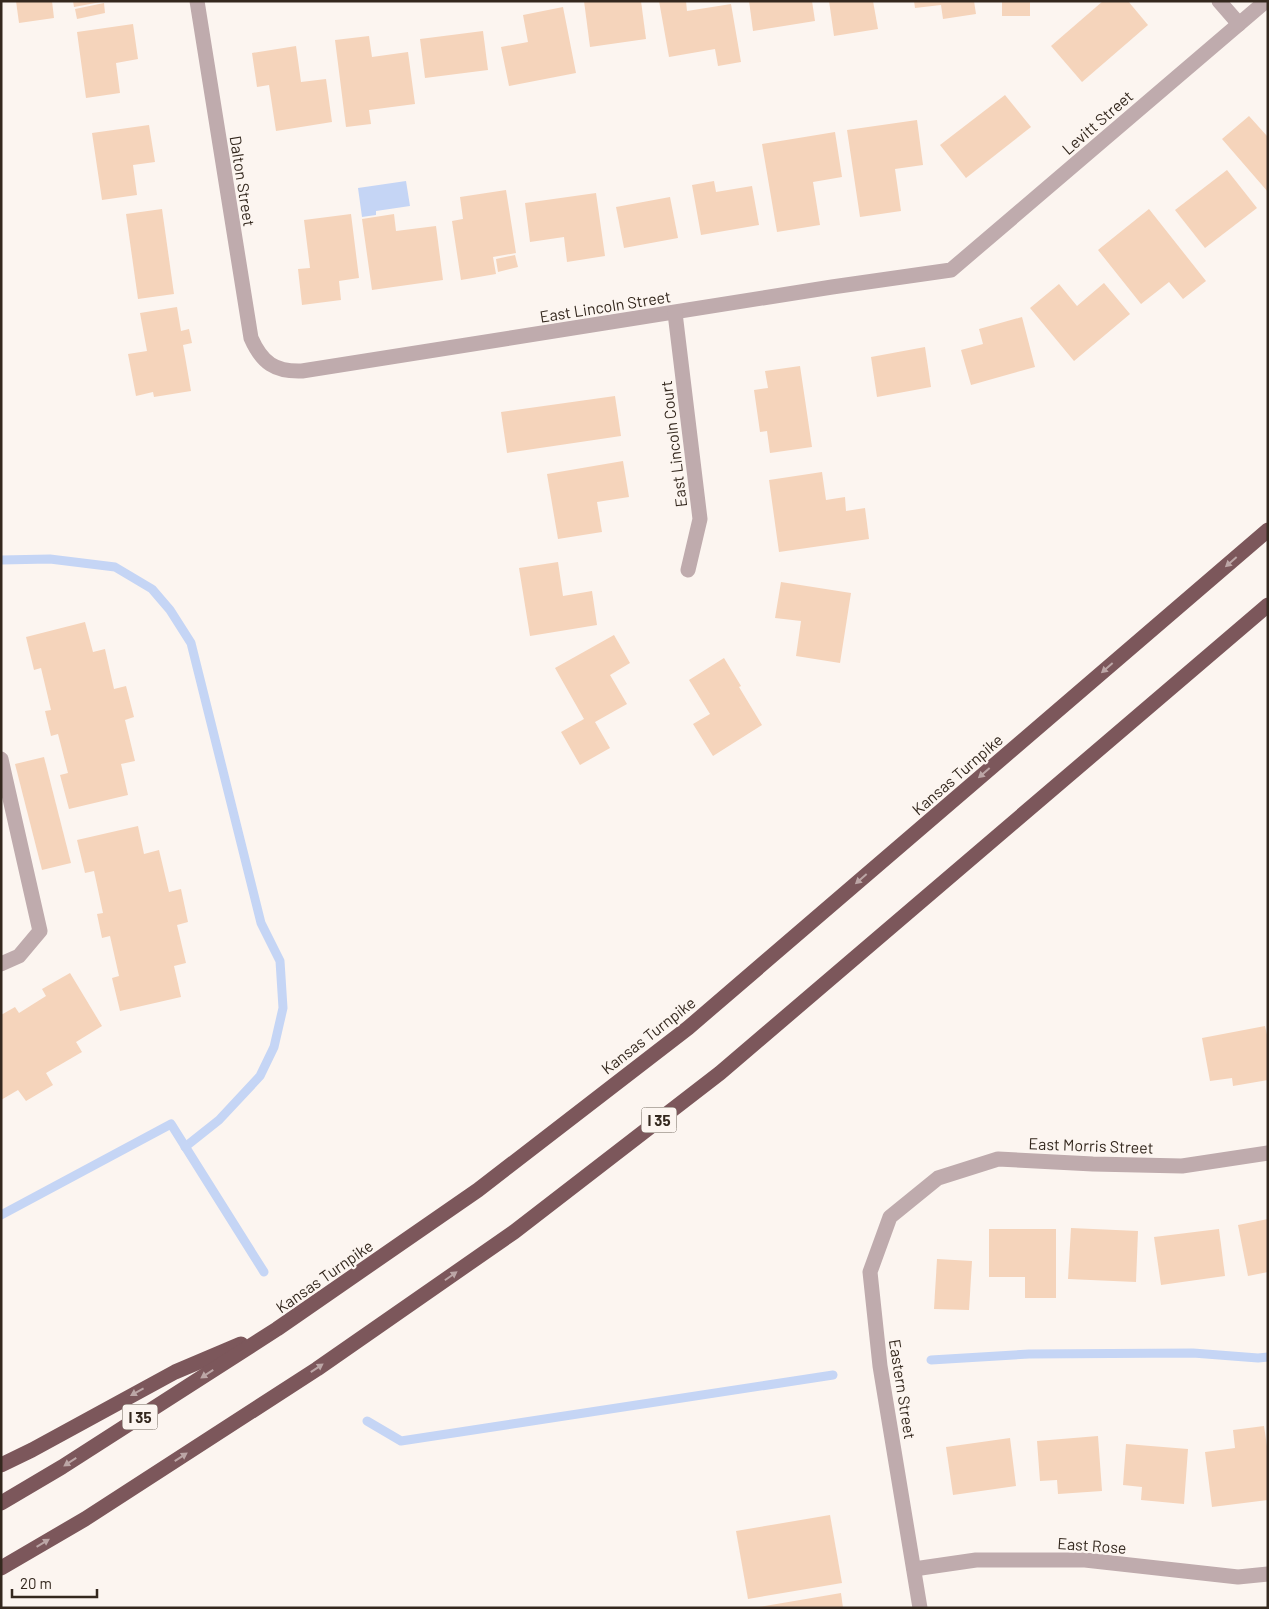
<svg xmlns="http://www.w3.org/2000/svg" width="1269" height="1609" font-family="Barlow,sans-serif">
<rect width="100%" height="100%" fill="#fcf5f0"/>
<path fill="#c5d5f5" d="M406 181 410 206 376 211V215L362 217 358 188Z"/>
<g fill="none" stroke-linecap="round" stroke-linejoin="round">
<g stroke="#c5d5f5" stroke-width="9">
<path d="M1 560 50 559 115 567 152 589 170 610 191 643 261 923 280 961 283 1008 274 1047 260 1076 219 1120 185 1147"/>
<path d="M1 1215 171 1124 264 1272"/>
<path d="M931 1360 1029 1354 1193 1353 1258 1358 1268 1357"/>
<path d="M367 1421 401 1441 833 1375"/>
</g>
</g>
<g fill="#f5d4bb">
<path d="M16 1H52L54 18 19 23Z"/>
<path d="M73 1H101V2L74 7Z"/>
<path d="M584 1H641L646 39 590 47Z"/>
<path d="M659 1H686L687 11 731 4 741 62 718 66 715 49 669 57Z"/>
<path d="M749 1H812L815 21 753 31Z"/>
<path d="M829 1H873L878 29 834 36Z"/>
<path d="M914 1H974L976 14 943 19 941 5 915 8Z"/>
<rect x="1002" y="1" width="28" height="15"/>
<path d="M1103 1H1128L1148 25 1082 82 1051 46Z"/>
<path d="M104 3 105 13 77 19 75 9Z"/>
<path d="M563 7 576 73 509 86 501 47 528 42 523 15Z"/>
<path d="M133 24 138 59 116 63 120 93 86 98 77 32Z"/>
<path d="M483 31 488 70 425 78 420 39Z"/>
<path d="M369 36 372 57 408 52 415 104 369 110 371 124 346 127 335 40Z"/>
<path d="M296 46 301 82 326 79 332 122 276 131 269 85 257 87 252 53Z"/>
<path d="M1005 95 1031 127 966 178 940 145Z"/>
<path d="M1249 116 1267 136 1268 135V192L1222 139Z"/>
<path d="M917 120 923 165 895 169 901 211 860 217 847 130Z"/>
<path d="M149 125 155 162 133 165 137 195 102 200 92 133Z"/>
<path d="M835 132 842 177 813 182 820 225 777 232 762 144Z"/>
<path d="M1227 170 1257 208 1205 248 1175 210Z"/>
<path d="M714 181 716 192 752 186 759 225 701 235 692 185Z"/>
<path d="M506 190 516 253 493 257 496 274 461 280 452 221 463 219 460 197Z"/>
<path d="M596 193 605 256 567 262 564 237 530 242 525 203Z"/>
<path d="M670 197 678 238 624 248 616 207Z"/>
<path d="M162 209 174 294 138 299 126 214Z"/>
<path d="M1149 209 1206 281 1183 299 1169 282 1141 304 1098 250Z"/>
<path d="M351 214 359 278 339 281 341 300 302 305 298 269 310 268 304 220Z"/>
<path d="M394 214 396 231 436 226 443 280 372 290 362 219Z"/>
<path d="M515 255 518 267 498 272 496 259Z"/>
<path d="M1104 283 1130 314 1074 361 1030 308 1059 284 1077 306Z"/>
<path d="M177 307 181 331 189 329 192 343 183 345 191 391 154 397 153 392 136 396 128 354 147 351 140 313Z"/>
<path d="M1022 317 1035 367 971 385 961 350 983 344 979 329Z"/>
<path d="M925 347 931 387 877 397 871 357Z"/>
<path d="M800 366 812 447 770 453 767 431 760 432 754 390 768 388 765 371Z"/>
<path d="M615 396 621 436 507 453 501 412Z"/>
<path d="M623 461 629 497 597 502 602 532 558 539 547 474Z"/>
<path d="M822 472 826 500 845 497 846 511 865 508 869 539 779 552 769 480Z"/>
<path d="M558 562 563 596 592 591 597 625 530 636 519 568Z"/>
<path d="M781 582 851 593 840 663 796 656 801 621 775 618Z"/>
<path d="M85 622 93 652 105 649 114 689 126 686 134 717 125 720 135 761 121 764 128 795 69 809 60 775 68 773 58 734 51 736 45 711 51 710 41 668 34 670 26 637Z"/>
<path d="M614 635 630 663 610 675 627 704 595 722 610 748 580 765 561 732 584 719 555 668Z"/>
<path d="M724 658 741 686 739 687 762 725 713 756 693 724 710 714 689 680Z"/>
<path d="M44 757 71 863 42 870 15 764Z"/>
<path d="M138 826 144 854 159 850 169 892 181 889 188 922 177 925 186 963 174 966 181 997 120 1011 112 978 119 976 110 936 102 938 97 914 103 913 94 871 85 873 77 840Z"/>
<path d="M70 973 102 1026 76 1042 82 1052 46 1073 53 1085 26 1101 18 1090 1 1100V1015L15 1007 19 1013 46 996 42 989Z"/>
<path d="M1265 1026 1268 1039V1080L1233 1086 1232 1078 1210 1081 1202 1038Z"/>
<path d="M1268 1219V1272L1248 1276 1238 1225Z"/>
<path d="M1071 1228 1138 1231 1136 1282 1068 1279Z"/>
<path d="M989 1229H1056V1298H1025V1277H989Z"/>
<path d="M1219 1229 1225 1276 1161 1285 1154 1237Z"/>
<path d="M937 1259 972 1261 969 1310 934 1309Z"/>
<path d="M1264 1426 1268 1453V1500L1212 1507 1205 1452 1235 1448 1233 1430Z"/>
<path d="M1098 1436 1102 1491 1058 1494 1057 1480 1040 1481 1037 1441Z"/>
<path d="M1010 1438 1016 1486 953 1495 946 1447Z"/>
<path d="M1126 1444 1188 1449 1184 1504 1141 1500 1142 1487 1123 1485Z"/>
<path d="M830 1515 842 1583 748 1599 736 1531Z"/>
<path d="M841 1593 843 1608H759V1607Z"/>
</g>
<g fill="none" stroke-linecap="round" stroke-linejoin="round">
<g stroke="#bfabad" stroke-width="15">
<path d="M197 1 251 338C262 363 275 372 302 371L832 287 951 270 1266 1"/>
<path d="M1219 1 1239 24"/>
<path d="M675 313 700 519 688 570"/>
<path d="M1 759 40 931 19 956 1 964"/>
<path d="M914 1569 976 1560H1085L1238 1577 1268 1574"/>
<path d="M920 1608 880 1366 870 1272 890 1217 938 1178 998 1159 1093 1164 1182 1166 1268 1153"/>
</g>
<g stroke="#7c575b" stroke-width="15">
<path d="M1 1465 32 1450 175 1372 241 1344"/>
<path d="M1 1503 62 1467 277 1329 478 1190 688 1028 1268 530"/>
<path d="M1 1568 85 1519 317 1369 514 1232 720 1073 1268 605"/>
</g>
</g>
<defs><path id="oneway-solid" d="M-6-.8H1V-3.2L6.5 0L1 3.2V.8H-6Z" transform="scale(1.25)"/></defs>
<g fill="#bca6a6">
<use href="#oneway-solid" transform="translate(1231 562) rotate(139)"/>
<use href="#oneway-solid" transform="translate(1107 668) rotate(139)"/>
<use href="#oneway-solid" transform="translate(984 773) rotate(139)"/>
<use href="#oneway-solid" transform="translate(861 879) rotate(139)"/>
<use href="#oneway-solid" transform="translate(451 1276) rotate(-35)"/>
<use href="#oneway-solid" transform="translate(317 1368) rotate(-34)"/>
<use href="#oneway-solid" transform="translate(207 1374) rotate(147)"/>
<use href="#oneway-solid" transform="translate(137 1392) rotate(151)"/>
<use href="#oneway-solid" transform="translate(181 1457) rotate(-33)"/>
<use href="#oneway-solid" transform="translate(70 1462) rotate(147)"/>
<use href="#oneway-solid" transform="translate(43 1543) rotate(-31)"/>
</g>
<g text-anchor="middle" dominant-baseline="central" stroke-width="4.5" stroke-linejoin="round" paint-order="stroke">
<g fill="#fcf5f0" stroke="#70665d" stroke-width="1">
<rect x="641.5" y="1107.5" width="35" height="25" rx="4"/>
<rect x="122.5" y="1404.5" width="35" height="25" rx="4"/>
</g>
<g font-size="15" font-weight="bold" fill="#34281e">
<text x="659" y="1120">I 35</text>
<text x="140" y="1417">I 35</text>
</g>
<g font-size="16" fill="#34281e" stroke="#fcf5f0">
<text transform="translate(1097 122) rotate(-41)">Levitt Street</text>
<text transform="translate(243 181) rotate(81)">Dalton Street</text>
<text transform="translate(605 306) rotate(-9)">East Lincoln Street</text>
<text transform="translate(673 444) rotate(-97)">East Lincoln Court</text>
<text transform="translate(957 774) rotate(-41)">Kansas Turnpike</text>
<text transform="translate(648 1035) rotate(-38)">Kansas Turnpike</text>
<text transform="translate(1091 1145) rotate(2)">East Morris Street</text>
<text transform="translate(324 1276) rotate(-35)">Kansas Turnpike</text>
<text transform="translate(903 1389) rotate(81)">Eastern Street</text>
<text transform="translate(1092 1545) rotate(4)">East Rose</text>
</g>
</g>
<rect width="1269" height="1609" fill="none" stroke="#34281e" stroke-width="5"/>
<path d="M12 1589v8h85v-8" fill="none" stroke="#34281e" stroke-width="2.5"/>
<text x="20" y="1589" font-size="15" fill="#34281e" stroke="#fcf5f0" stroke-width="4" paint-order="stroke">20 m</text>
</svg>
